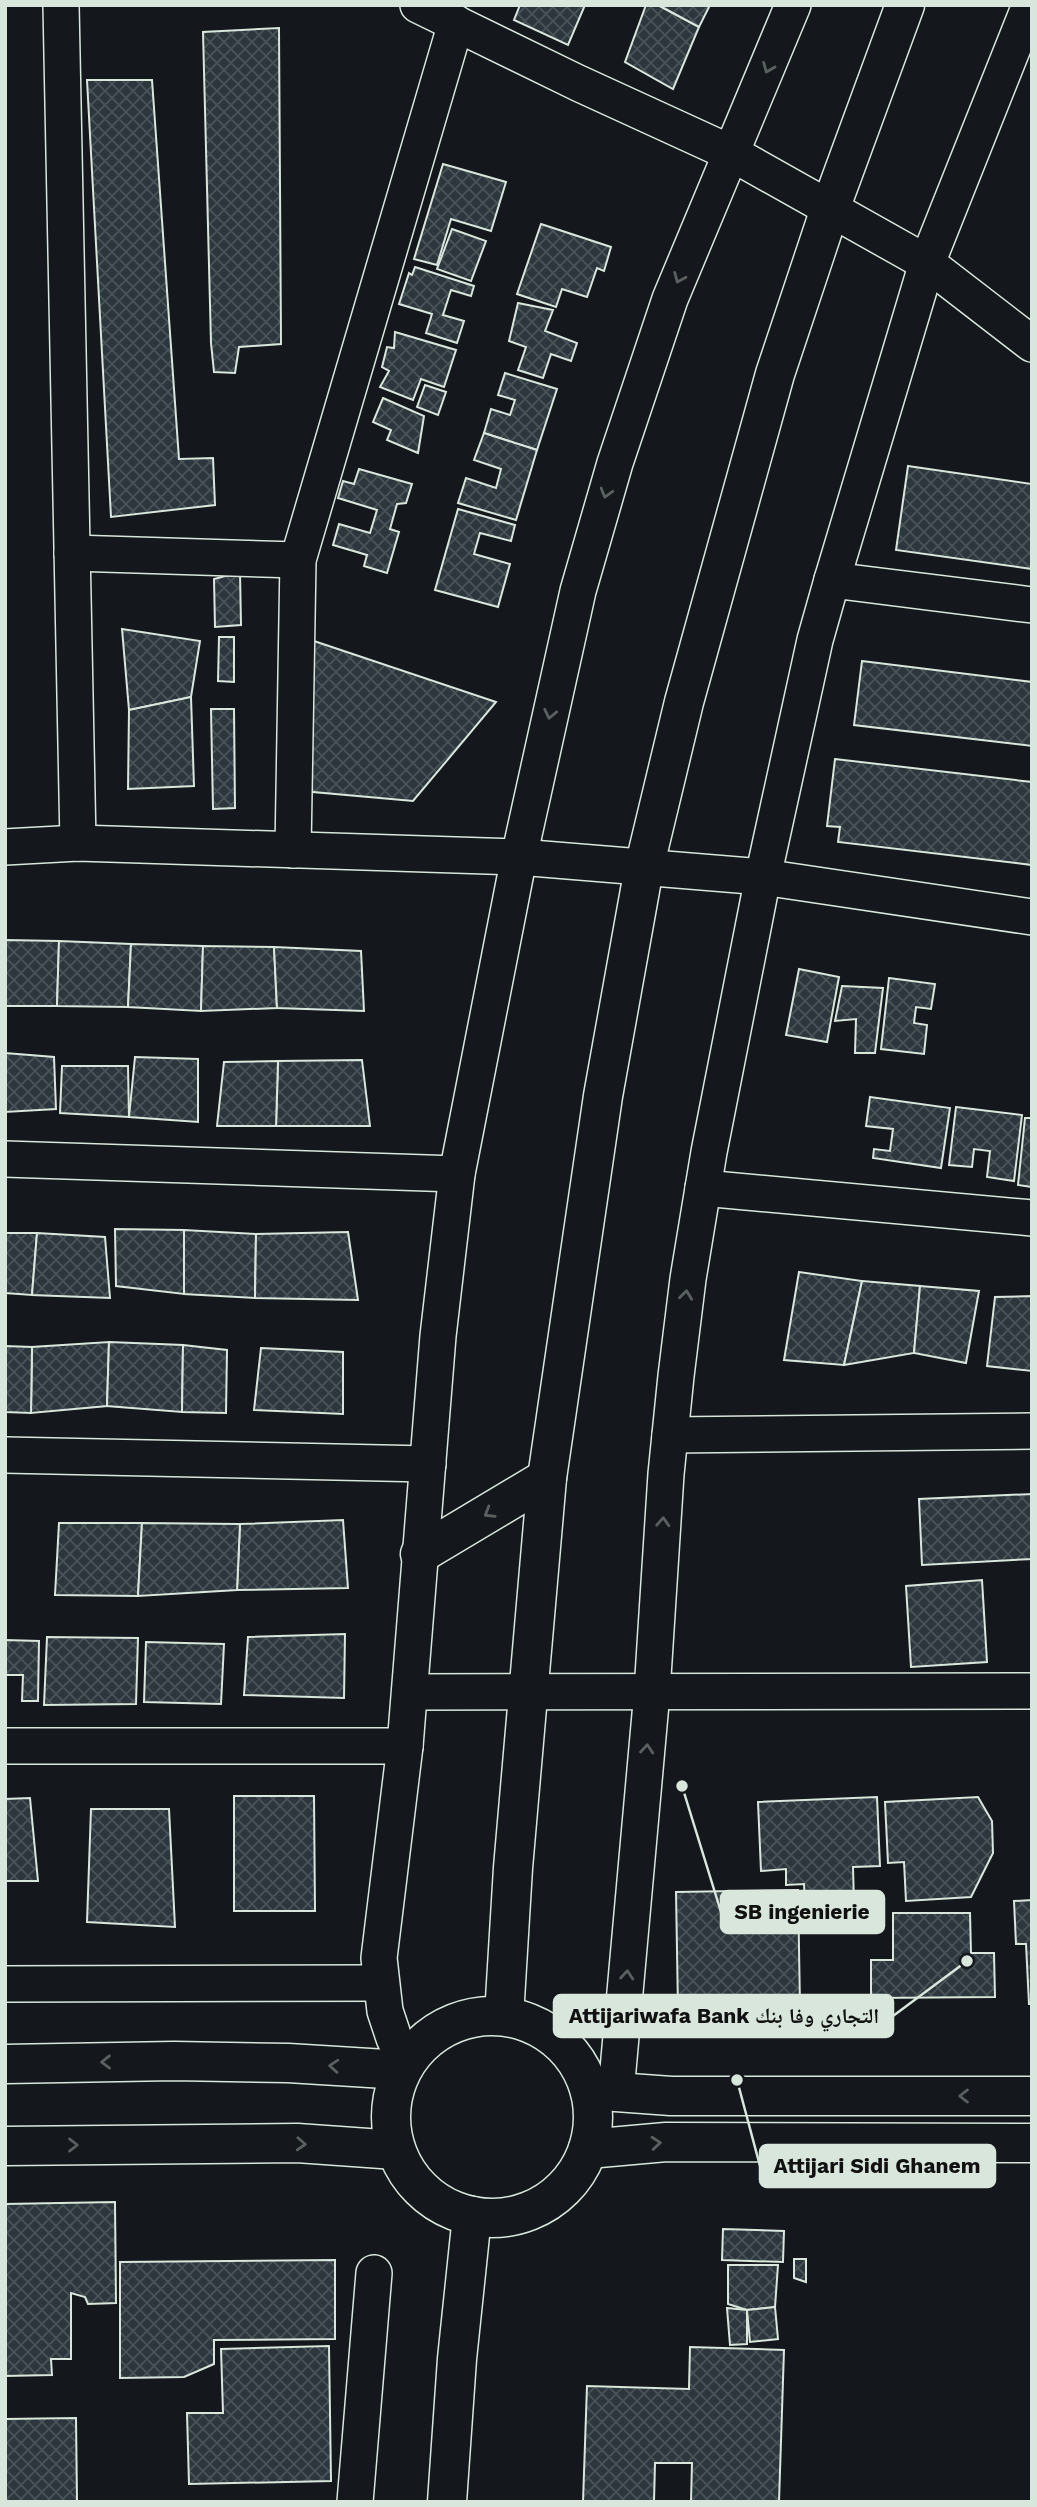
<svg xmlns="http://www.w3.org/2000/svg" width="1037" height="2507" font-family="'Work Sans','Noto Naskh Arabic',sans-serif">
<defs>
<pattern id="building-cross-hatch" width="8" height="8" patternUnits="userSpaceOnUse" patternTransform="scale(1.75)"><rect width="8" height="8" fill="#2c363c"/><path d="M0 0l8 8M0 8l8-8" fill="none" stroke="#4a5358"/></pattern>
</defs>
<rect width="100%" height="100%" fill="#14181c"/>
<g fill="url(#building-cross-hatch)" stroke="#d8e6dc" stroke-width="2">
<path d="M520 5H585L568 45 514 20Z"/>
<path d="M646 5H658L699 27 673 89 625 62Z"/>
<path d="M658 5H710L699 27Z"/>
<path d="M279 28 281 344 239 347 235 373 214 372 211 343 203 32Z"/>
<path d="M87 80H152L179 459 213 458 215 505 111 517Z"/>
<path d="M443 164 506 182 491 231 451 219 437 265 414 259Z"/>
<path d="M541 224 611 247 604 271 597 268 587 297 562 289 556 307 517 294Z"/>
<path d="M452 229 486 241 471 281 437 269Z"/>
<path d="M415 267 474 286 471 296 451 290 443 315 464 321 457 343 426 333 432 314 399 304 409 273 412 275Z"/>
<path d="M518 303 553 310 545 331 577 343 571 361 551 354 543 378 518 370 526 347 509 341Z"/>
<path d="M395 332 456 350 444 387 421 379 413 400 380 387 389 371 382 367 387 347 394 348Z"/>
<path d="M505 373 557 389 537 450 484 433 491 409 510 415 515 400 498 395Z"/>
<path d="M425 385 446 392 438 415 417 407Z"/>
<path d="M383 398 424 416 418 453 387 440 391 430 373 422Z"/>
<path d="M484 433 537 450 516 520 458 503 466 478 496 488 501 469 474 460Z"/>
<path d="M908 466 1032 484V569L896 550Z"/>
<path d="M359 469 412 484 406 503 397 504 390 529 399 532 387 573 364 566 367 555 333 545 339 524 370 533 377 510 338 498 343 481 354 484Z"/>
<path d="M458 509 515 525 511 541 480 533 474 554 510 564 498 607 435 590Z"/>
<path d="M240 572 241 625 215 627 214 579Z"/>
<path d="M122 629 200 641 191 697 129 710Z"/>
<path d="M219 637H234V682L218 681Z"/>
<path d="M305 638 496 702 413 801 302 791Z"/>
<path d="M862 661 1032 682V746L854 725Z"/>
<path d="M191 697 194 786 128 789 129 710Z"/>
<path d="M211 709H234L235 808 213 809Z"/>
<path d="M835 759 1032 782V865L838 842 840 827 827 826Z"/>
<path d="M5 940 59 941 57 1006H5Z"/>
<path d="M59 941 131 944 128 1007 57 1006Z"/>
<path d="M131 944 203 946 201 1011 128 1007Z"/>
<path d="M203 946 274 947 277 1008 201 1011Z"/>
<path d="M274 947 361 951 364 1011 277 1008Z"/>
<path d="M799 969 839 977 827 1042 786 1035Z"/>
<path d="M889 978 935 984 931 1009 916 1007 914 1023 927 1025 924 1054 881 1049Z"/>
<path d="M842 986 883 988 875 1053H855L856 1019 835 1021Z"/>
<path d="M5 1053 54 1057 56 1109 5 1112Z"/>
<path d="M135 1057 198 1059V1122L129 1117Z"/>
<path d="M362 1060 370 1126H276L278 1061Z"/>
<path d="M278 1061 276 1126H217L224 1062Z"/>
<path d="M62 1066H128L129 1117 60 1113Z"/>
<path d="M870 1097 950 1108 941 1168 873 1158 874 1149 890 1151 893 1129 866 1126Z"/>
<path d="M956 1107 1022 1115 1014 1181 987 1177 990 1151 974 1149 972 1167 949 1165Z"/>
<path d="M1025 1118H1032V1187L1018 1185Z"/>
<path d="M115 1229 184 1230V1294L116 1286Z"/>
<path d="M184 1230 256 1234 255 1298 184 1294Z"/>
<path d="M348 1232 358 1300 255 1298 256 1234Z"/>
<path d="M5 1233H37L32 1295 5 1293Z"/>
<path d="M37 1233 105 1237 110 1298 32 1295Z"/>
<path d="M799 1272 862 1281 844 1365 784 1360Z"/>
<path d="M862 1281 920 1286 914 1353 844 1365Z"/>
<path d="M920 1286 979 1291 966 1363 914 1353Z"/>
<path d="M1032 1296V1371L987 1366 995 1297Z"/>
<path d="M109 1342 107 1406 31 1413 32 1347Z"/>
<path d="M109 1342 183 1345 182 1412 107 1406Z"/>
<path d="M183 1345 227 1350 226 1413 182 1412Z"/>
<path d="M5 1346 32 1347 31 1413 5 1412Z"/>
<path d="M261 1348 343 1352V1414L254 1410Z"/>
<path d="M1032 1494V1559L922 1565 919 1499Z"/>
<path d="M343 1520 348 1588 237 1590 240 1524Z"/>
<path d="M59 1523H142L138 1596 55 1595Z"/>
<path d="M142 1523 240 1524 237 1590 138 1596Z"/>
<path d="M982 1580 987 1662 911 1667 906 1586Z"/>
<path d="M345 1634 344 1698 244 1695 248 1637Z"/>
<path d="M47 1637 138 1638 136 1704 44 1705Z"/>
<path d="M5 1640 39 1641 38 1701H22L23 1675H5Z"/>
<path d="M146 1642 224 1644 221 1704 144 1702Z"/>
<path d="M234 1796H314L315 1911H234Z"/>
<path d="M877 1797 880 1866 853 1867 854 1903 805 1905 804 1884 786 1885V1869L761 1871 758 1802Z"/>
<path d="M978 1797 992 1821 993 1853 971 1897 906 1901 904 1862 888 1863 885 1802Z"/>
<path d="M30 1798 38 1881H5V1799Z"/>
<path d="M91 1809H169L175 1927 87 1922Z"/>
<path d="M798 1890 800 2006 678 2009 676 1892Z"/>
<path d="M1032 1900V2004H1029L1026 1944H1016L1014 1901Z"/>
<path d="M893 1913H970L971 1953H994L995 1997 871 1998V1960H893Z"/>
<path d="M115 2202 116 2303 88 2304 85 2297 71 2293V2359H51L52 2375 5 2376V2204Z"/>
<path d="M723 2229 784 2231 783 2262 722 2260Z"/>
<path d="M794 2259H806V2282L794 2278Z"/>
<path d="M335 2260V2339L214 2340V2364L184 2377 120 2378V2262Z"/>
<path d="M728 2265H778L775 2307 747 2310 728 2304Z"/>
<path d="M775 2307 778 2339 750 2342 747 2310Z"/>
<path d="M727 2308 747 2310V2344L730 2345Z"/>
<path d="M329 2346 331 2481 189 2484 187 2413H223L221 2349Z"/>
<path d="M690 2347 784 2350 779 2502H691L692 2463H655L654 2502H583L587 2386 689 2389Z"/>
<path d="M76 2418 77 2502H5V2419Z"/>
</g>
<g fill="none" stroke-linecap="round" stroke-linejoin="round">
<g stroke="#d8e6dc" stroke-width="38">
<g id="minor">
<path d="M61 5 78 843"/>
<path d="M418 5 578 83 733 154 927 263 1032 344"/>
<path d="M72 553 298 560"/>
<path d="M832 580 1032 605"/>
<path d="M5 847 78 843 519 857 763 877 1032 917"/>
<path d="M293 850 298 560 456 23"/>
<path d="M5 1159 457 1174"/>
<path d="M703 1188 1032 1218"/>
<path d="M670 1435 1032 1431"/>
<path d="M5 1455 428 1464"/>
<path d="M410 1692 1032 1691"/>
<path d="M5 1746H405"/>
<path d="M5 1984 380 1983"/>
<path d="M406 2064 394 2038 385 2011 379 1958 405 1746 438 1336 457 1174 519 857 578 591 615 463 670 299 793 5"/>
<path d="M616 2092 652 1692 666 1474 676 1376 688 1279 709 1152 763 877 815 640 832 580 927 263 1030 5"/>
<path d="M355 2502 374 2273"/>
</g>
</g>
<g stroke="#d8e6dc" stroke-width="41">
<g id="tertiary">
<path d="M420 1554 547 1478"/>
<path d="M504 2016 513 1868 547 1478 603 1096 644 868 684 702 775 374 830 209 905 5"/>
<path d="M447 2502 457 2359 472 2216"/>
</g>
</g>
<g stroke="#d8e6dc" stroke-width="41">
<g id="primary">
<circle cx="492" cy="2117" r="101"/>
<path d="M5 2064 174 2061 288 2063 402 2070"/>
<path d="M589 2087 616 2092 671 2096H1032"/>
<path d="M5 2146 297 2143 396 2150"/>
<path d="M588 2149 666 2142 1032 2143"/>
</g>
</g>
<use href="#minor" stroke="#14181c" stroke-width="35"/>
<use href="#tertiary" stroke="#14181c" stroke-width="38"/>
<use href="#primary" stroke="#14181c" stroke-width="38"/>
</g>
<defs><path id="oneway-chevron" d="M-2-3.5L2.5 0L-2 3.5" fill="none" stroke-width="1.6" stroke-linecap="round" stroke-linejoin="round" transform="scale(1.75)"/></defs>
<g stroke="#59605f">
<use href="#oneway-chevron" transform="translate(768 68) rotate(112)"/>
<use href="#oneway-chevron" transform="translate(679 278) rotate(113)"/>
<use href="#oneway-chevron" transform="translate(606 493) rotate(106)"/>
<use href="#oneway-chevron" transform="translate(550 714) rotate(102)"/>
<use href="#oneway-chevron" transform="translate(686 1295) rotate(-83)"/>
<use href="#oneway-chevron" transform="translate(489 1513) rotate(149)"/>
<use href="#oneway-chevron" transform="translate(663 1522) rotate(-87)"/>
<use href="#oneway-chevron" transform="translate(647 1749) rotate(-85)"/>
<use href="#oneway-chevron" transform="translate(627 1975) rotate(-85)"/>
<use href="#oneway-chevron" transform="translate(106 2062) rotate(179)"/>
<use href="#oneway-chevron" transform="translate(334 2066) rotate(-176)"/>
<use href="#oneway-chevron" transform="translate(964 2096) rotate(180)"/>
<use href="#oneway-chevron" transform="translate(656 2143) rotate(-5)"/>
<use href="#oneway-chevron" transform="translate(301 2144) rotate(3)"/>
<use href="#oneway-chevron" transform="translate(73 2145)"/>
</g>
<path fill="none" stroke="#d8e6dc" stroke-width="2.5" d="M682 1786L721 1912M967 1961L893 2016M737 2080L760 2166"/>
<g fill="#d8e6dc" stroke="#14181c" stroke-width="2.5">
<circle cx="682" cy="1786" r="7"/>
<circle cx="967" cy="1961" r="7"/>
<circle cx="737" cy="2080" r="7"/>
</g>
<g fill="#d8e6dc" stroke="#d8e6dc" stroke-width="2.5">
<rect x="721" y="1891" width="163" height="42" rx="7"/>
<rect x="554" y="1995" width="339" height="42" rx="7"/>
<rect x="760" y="2145" width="235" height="42" rx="7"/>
</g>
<g font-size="21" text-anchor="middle" font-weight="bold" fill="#111">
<text x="802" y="1919">SB ingenierie</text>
<text x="724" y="2023">Attijariwafa Bank التجاري وفا بنك</text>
<text x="877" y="2173">Attijari Sidi Ghanem</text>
</g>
<rect width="1037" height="2507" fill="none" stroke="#d8e6dc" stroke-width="14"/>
</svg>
